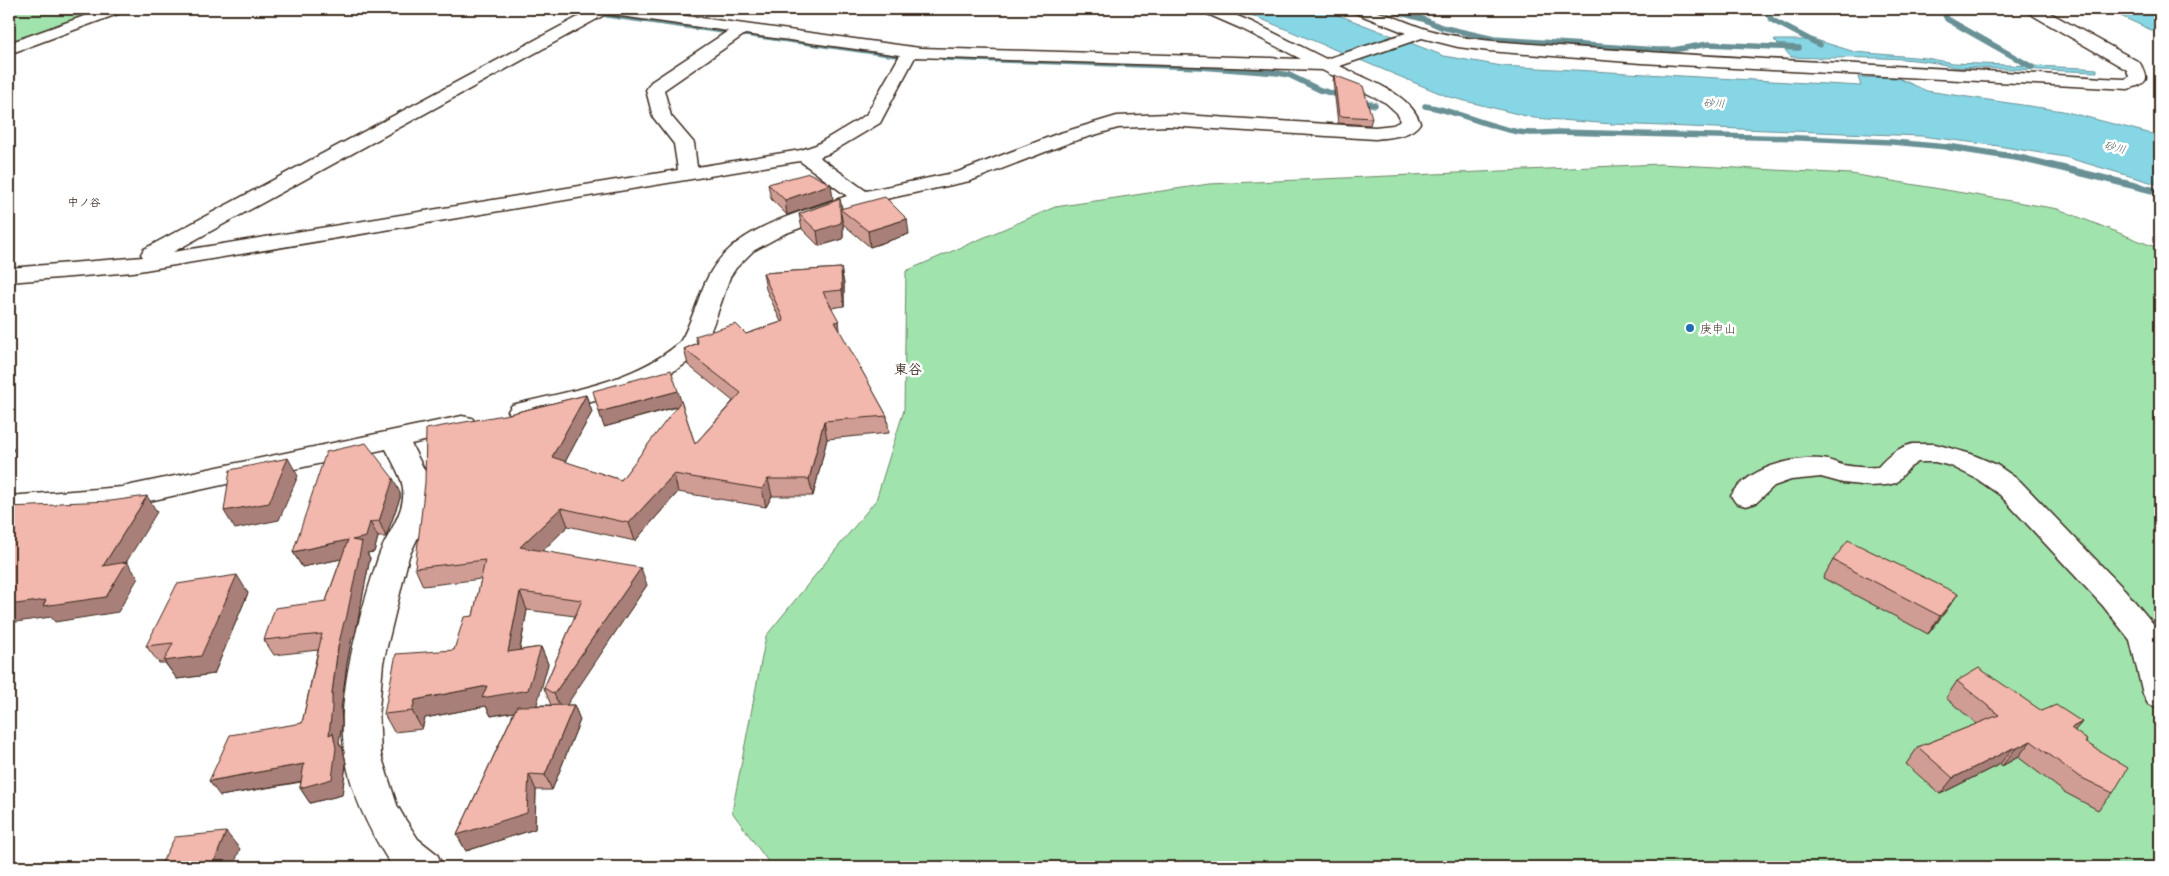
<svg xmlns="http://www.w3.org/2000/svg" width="2169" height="876" font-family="Delius,'Klee One',sans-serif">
<rect width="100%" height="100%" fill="#fff"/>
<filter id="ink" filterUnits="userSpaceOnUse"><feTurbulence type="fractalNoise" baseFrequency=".02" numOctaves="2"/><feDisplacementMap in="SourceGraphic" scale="10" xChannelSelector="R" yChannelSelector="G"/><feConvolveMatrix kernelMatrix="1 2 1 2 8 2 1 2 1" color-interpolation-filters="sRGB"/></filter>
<g filter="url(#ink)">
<g fill="#a1e3ad" stroke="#6e8666">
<path d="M9 9H103L9 43Z"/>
<path d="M1660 164 1851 174 2058 209 2160 249V867H772L732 812 766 636 876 500 904 410 906 271 1055 207 1209 184Z"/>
</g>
<g fill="#87d6e5" stroke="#699195">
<path d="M1237 9H1323L1444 56 1502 66 1861 86 1858 77 1898 78 1927 91 2063 111 2160 136V185L2065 157 1992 145 1921 136 1612 124 1534 118 1449 97Z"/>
<path d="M2105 9H2138L2160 18V34Z"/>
<path d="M1774 40H1816L1855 52 1926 58 1953 63 2084 68 2097 69V72L1954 67C1901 53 1845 60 1791 57L1784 49 1789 48 1785 45H1779Z"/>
</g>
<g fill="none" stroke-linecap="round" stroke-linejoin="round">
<g stroke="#699195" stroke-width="5.5">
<path d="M562 9 589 13"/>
<path d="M1387 9 1423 19 1441 27 1494 39 1657 50H1673L1708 44 1799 48"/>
<path d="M1765 9 1772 20 1820 45"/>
<path d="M1950 9 1945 15 1947 19 2032 67"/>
<path d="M607 15 897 55"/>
<path d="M944 58 1200 67 1278 73 1289 75 1320 90 1375 105"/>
<path d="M1425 106C1458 111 1487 127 1519 132 1532 134 1545 133 1558 132L1799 138 1892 142 1958 148"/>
</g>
<path stroke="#699195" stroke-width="7" d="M1949 147 2020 158 2160 192"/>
<g stroke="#3b2a1e" stroke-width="3">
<g id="minor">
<path d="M104 9H126L123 12 9 54V43Z"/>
<path d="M593 9H635L920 48 1301 59 1242 29 1203 12 1200 9H1221L1254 23 1326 59 1406 33 1353 12 1350 9C1379 7 1400 21 1426 29 1452 37 1479 40 1505 42 1704 58 1903 65 2102 78L2125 79 2129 77 2127 70 2027 12 2024 9H2043L2139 62C2151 79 2148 84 2128 89L1641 63 1489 51 1458 47 1422 38 1340 66C1365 79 1411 93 1420 123 1411 137 1390 137 1375 139L1168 126 1118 128 1071 142 970 181 867 203 784 234 753 251 736 268 730 277C724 293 710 340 700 351 666 389 571 407 521 419L512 417 508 411 512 405C567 391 632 383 678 344 687 336 700 292 707 279 731 227 798 214 847 196L800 161 133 272 9 282V268L143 257 141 254 144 249ZM606 14 728 31 651 82 646 90 653 117 674 144 678 170 173 252ZM745 34 900 55 866 115 816 145 801 150 697 167 694 143 671 116 664 90ZM915 57 1322 70 1386 103 1397 113 1401 121 1393 125 1375 127 1168 114 1117 116 1057 134 958 172 866 191 819 157 830 153 880 123Z"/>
<path d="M462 416 472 418 476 424 472 430 411 444 430 481 432 494 429 514 409 556 383 663 379 709 381 755 397 805 405 819 418 839 437 854 443 867H395L390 863C369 830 351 794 345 755 335 697 360 614 378 558 386 533 411 508 401 480 397 469 391 459 386 449L122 507 9 516V496L122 487Z"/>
<path d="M1912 444H1935L1971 454 1997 465 2020 481 2125 590 2160 632V708L2148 704 2143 694 2130 640 2103 606 2000 495 1977 479 1951 466 1935 462H1918L1909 468 1896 483 1886 485 1870 486 1843 483 1821 477 1791 480 1774 486 1756 503 1746 506 1736 503 1731 496C1749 468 1789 457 1821 459 1828 459 1836 463 1843 465 1854 467 1867 468 1878 467 1888 456 1897 448 1912 444Z"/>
</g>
</g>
<use href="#minor" fill="#fff" fill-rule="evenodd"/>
</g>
<g fill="#d09d95" stroke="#3b2a1e" fill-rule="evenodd">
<path d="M1334 75 1372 118 1370 125 1338 123 1333 81Z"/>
<path d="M768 184 833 199 787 215 771 199Z"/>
<path d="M840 199 842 208 909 234 870 247 843 224V239L819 246 802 229 799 214Z"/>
<path d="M841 268 844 284V306L831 308 840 332 887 416 889 433 827 439 813 496H772L766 507 678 492 635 541 568 526 542 551 647 585 566 705H574L580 720 552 790H536L535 829 466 851 457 835 514 712 491 716 486 706 425 718 422 729 394 732 384 714 454 650 473 616 481 579 423 586 415 568 509 414 586 395 592 412 565 462 621 480 677 407 604 427 681 401 695 444 733 401 688 365 684 349 697 343 695 336 746 334 781 322 766 289 763 273ZM527 610 575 616 544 688 551 705H536L548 664 541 647 520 650Z"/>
<path d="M400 493V498L386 537H378L374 552 367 553 370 558 355 635 352 638 347 663 341 709 342 724 339 743 343 749 346 764 342 795 310 803 300 788 301 782 220 796 302 723 318 650 274 655 264 640 326 601 341 559 302 567 293 552Z"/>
<path d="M1833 560 1946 611 1928 634 1823 578Z"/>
<path d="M248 593 214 674 177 679 165 663H159L146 646Z"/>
<path d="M1957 681 2042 711 2082 722 2074 731 2087 740 2085 743 2113 793 2098 810 2064 792 2018 757 2002 766 2000 764 1940 794 1906 764 1918 747 1977 724 1946 698Z"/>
</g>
<g fill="#a98079" stroke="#3b2a1e">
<path d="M831 184 833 199 787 215 785 200Z"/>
<path d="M840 209 843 224V239L819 246 817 231Z"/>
<path d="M907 219 909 234 870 247 868 231Z"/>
<path d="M841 268 844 284V306L842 290Z"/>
<path d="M839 321 841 338 835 322Z"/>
<path d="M678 391 682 405 604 427 599 412Z"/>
<path d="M586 395 592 412 558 475 552 457Z"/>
<path d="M824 421 827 439 813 496 809 479Z"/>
<path d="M9 443 14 450 9 455Z"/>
<path d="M288 458 298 476 279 520 235 529 224 511Z"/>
<path d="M674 474 678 492 635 541 629 523Z"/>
<path d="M393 478 400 493V498L386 537 379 521Z"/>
<path d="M768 479 772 496 766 507 762 489Z"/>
<path d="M147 496 157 512 114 582 103 566Z"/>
<path d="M561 508 568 526 528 565 520 547Z"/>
<path d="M370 522 378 537 374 552 367 553 370 558 355 635 352 638 347 663 341 709 342 724 339 743 343 749 346 764 342 795 310 803 300 788 329 735 332 693 352 540Z"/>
<path d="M348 540 356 556 302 567 293 552Z"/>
<path d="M127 562 138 578 118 612 55 622 51 617 9 623V605Z"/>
<path d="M641 568 647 585 562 712 554 694Z"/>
<path d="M237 575 248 593 214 674 177 679 164 661Z"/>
<path d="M520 592 527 610 516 670 508 652Z"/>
<path d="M1958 594 1946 611 1928 634 1940 616Z"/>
<path d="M541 647 548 664 536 708 491 716 486 706 425 718 422 729 412 711 415 700 487 686Z"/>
<path d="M574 705 580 720 552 790 545 775Z"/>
<path d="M2082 722 2068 739 2071 728Z"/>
<path d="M2031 741 2018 757 2002 766 2015 749Z"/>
<path d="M2013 748 2000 764 1940 794 1953 778Z"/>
<path d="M304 764 314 779 220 796 209 781Z"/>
<path d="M529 774 536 790 535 829 466 851 457 835Z"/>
<path d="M226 832 240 849 233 867H212Z"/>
</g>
<g fill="#f2b7ad" stroke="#3b2a1e">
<path d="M1334 75 1363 86 1372 118 1339 116Z"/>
<path d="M809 173 831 184 785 200 768 184Z"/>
<path d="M885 197 907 219 868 231 840 209 841 223 817 231 799 214 840 199V209Z"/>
<path d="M841 268 842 290 823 292 839 321 835 322 887 416 824 421 809 479H768L762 489 674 474 629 523 561 508 520 547 641 568 554 694 544 688 582 600 520 592 508 652 541 647 528 690 482 698 487 686 415 700 412 711 384 714 396 654 454 650 464 617 473 616 485 560 415 568 425 483 426 429 509 414 586 395 552 457 621 480 681 401 695 444 741 393 684 349 698 343 695 336 736 324 746 334 784 321 763 273Z"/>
<path d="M671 370 678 391 599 412 593 391Z"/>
<path d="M366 443 393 478 392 483 379 521 370 522 366 537 352 540 362 542 346 620 344 622 338 647 332 693V708L329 735 333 733 336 748 332 779 300 788 304 764 209 781 230 735 302 723 322 634 264 640 275 608 326 601 348 540 293 552 326 452Z"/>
<path d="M288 458 269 503 224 511 230 470Z"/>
<path d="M147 496 103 566 127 562 106 597 43 606 46 600 9 605V507L57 505 59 503 111 501Z"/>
<path d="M1848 540 1958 594 1940 616 1833 560Z"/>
<path d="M237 575 201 656 164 661 173 643 146 646 177 584Z"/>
<path d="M1979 668 2042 711 2056 705 2082 722 2071 728 2087 740 2085 742 2128 768 2113 793 2078 776 2031 741 2015 749 2013 748 1953 778 1918 747 1999 715 1957 681Z"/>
<path d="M574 705 545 775 529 774 527 813 457 835 517 706Z"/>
<path d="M226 832 212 867H141L143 865 162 862 175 837Z"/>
</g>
</g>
<circle fill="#1f6fb2" stroke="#fff" stroke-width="2" cx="1690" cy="328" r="5"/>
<g text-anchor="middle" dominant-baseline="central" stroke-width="5" stroke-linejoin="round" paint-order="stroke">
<g font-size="11" font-style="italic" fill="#525e5a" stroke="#fff">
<text transform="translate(1714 103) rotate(3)">砂川</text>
<text transform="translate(2115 147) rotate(14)">砂川</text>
</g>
<g font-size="11" font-weight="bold" fill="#3b2a1e" stroke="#fff">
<text x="84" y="202">中ノ谷</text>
</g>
<g font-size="12" fill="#3b2a1e" stroke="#fff" text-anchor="start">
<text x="1700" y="328">庚申山</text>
</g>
<g font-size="14" font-weight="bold" fill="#3b2a1e" stroke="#fff">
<text x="908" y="369">東谷</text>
</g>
</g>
<rect width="2169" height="876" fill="none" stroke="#fff" stroke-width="30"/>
<rect x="15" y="15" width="2139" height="846" fill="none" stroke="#3b2a1e" stroke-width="2" filter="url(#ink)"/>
</svg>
